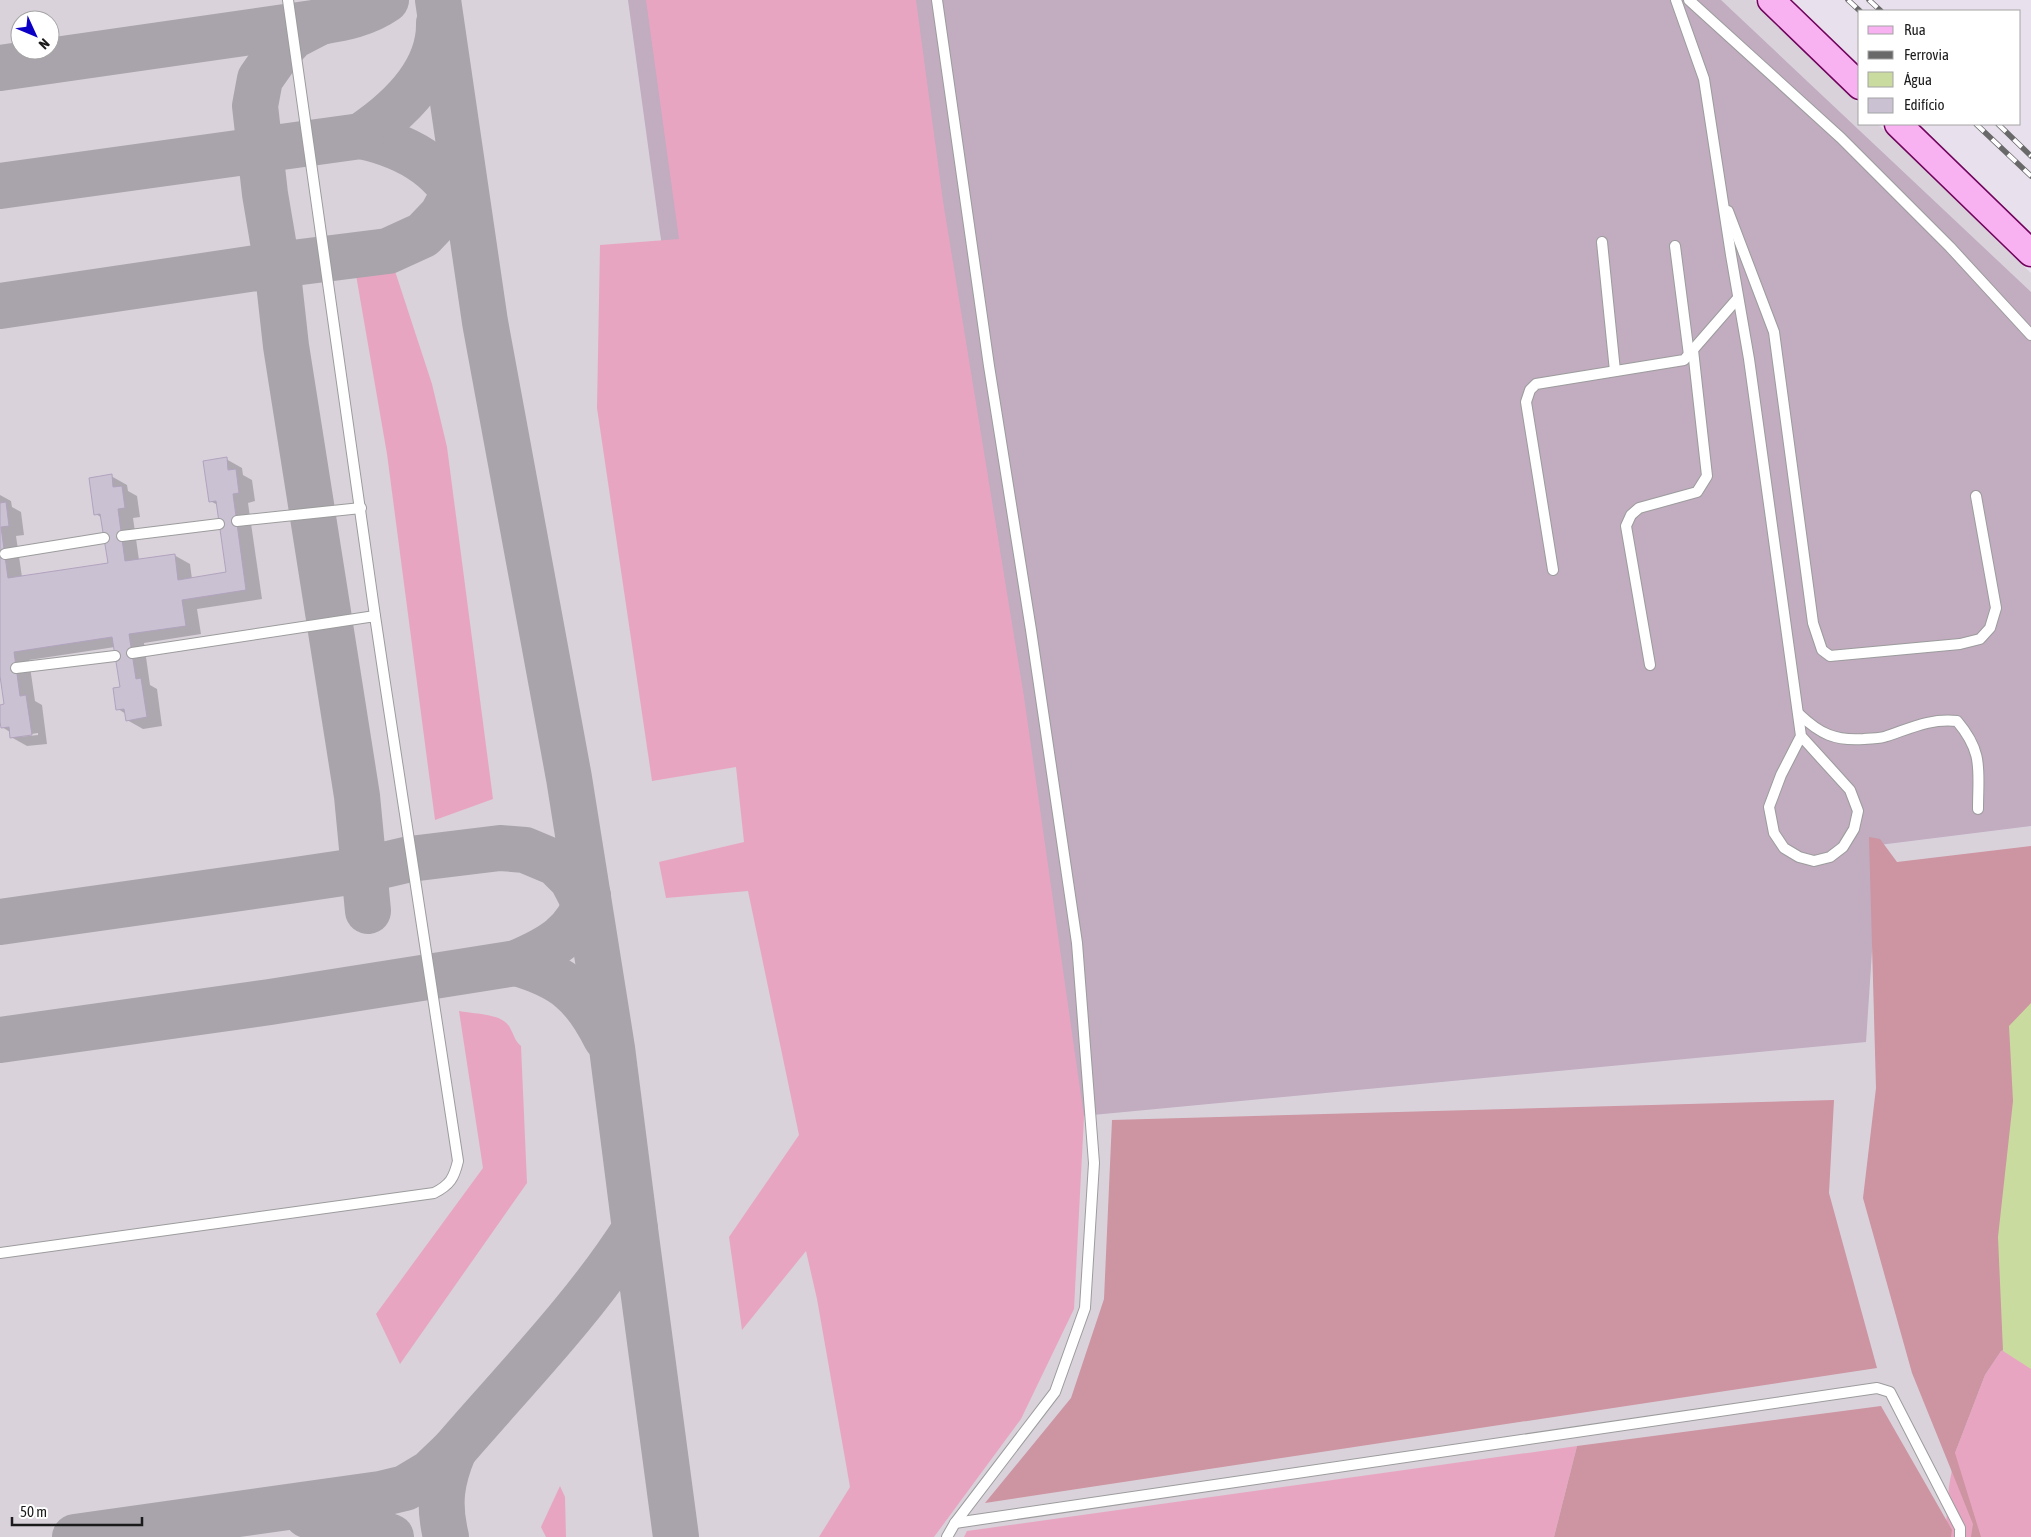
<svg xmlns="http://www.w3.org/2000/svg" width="2031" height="1537" font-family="'Asap Condensed',sans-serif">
<rect width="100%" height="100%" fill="#e9e0ed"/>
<path fill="#d9d2db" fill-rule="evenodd" d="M0 0H1754L1860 105V124H1878L2031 273V1537H0ZM20 20H50V50H20Z"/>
<path fill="#c1acc0" d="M628 0H1721L2031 292V826L1879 845 1866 1042 806 1142 660 233Z"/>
<g fill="#e8a5c2">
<path d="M646 0H916L943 201 1024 697 1084 1117 1074 1309 1021 1419 934 1537H819L850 1487 817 1299 806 1251 742 1330 729 1237 799 1135 748 891 666 898 659 862 744 842 736 767 652 781 597 408 600 245 679 239Z"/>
<path d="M394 268 432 384 447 447 493 799 435 820 387 454 356 275Z"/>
<path d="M459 1011C473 1014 500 1013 509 1026 514 1034 514 1040 521 1046L527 1183 400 1364 376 1314 483 1168Z"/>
<path d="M2026 1342 2031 1343V1537H1945L1949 1486 1955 1453 1985 1375 2001 1351Z"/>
<path d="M1577 1446 1554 1537H964L967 1531Z"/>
<path d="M560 1486 565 1497 566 1537H546L541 1527Z"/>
</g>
<g fill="#cd94a1">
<path d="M1869 837 1880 839 1897 862 2031 846V1343L2026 1342 2001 1351 1985 1375 1955 1453 1981 1537H1971L1973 1524 1912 1373 1863 1198 1876 1088Z"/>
<path d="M1834 1100 1829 1193 1877 1368 985 1503 1071 1398 1104 1299 1112 1120Z"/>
<path d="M1881 1406 1952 1530 1951 1537H1554L1577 1446Z"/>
</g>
<path fill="#cadba0" d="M2031 1003V1369L2003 1351 1998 1237 2013 1101 2009 1026Z"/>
<path fill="#0003" fill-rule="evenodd" d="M226 459 242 468 243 475 252 480 255 501 248 503 262 599 197 609 201 634 144 643 150 685 157 689 162 726 143 729 127 720 126 714 118 709 121 688 115 647 29 660 35 701 42 705 47 744 27 746 11 737 10 732 2 727 0 713V706L6 705 0 666V495L11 501 12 507 21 512 24 535 16 536 22 577 109 564 102 518 96 514 111 476 127 485 128 491 137 496 140 517 133 518 139 560 174 555 190 564 192 579 228 573 218 505 210 501ZM38 733V735L18 737V736Z"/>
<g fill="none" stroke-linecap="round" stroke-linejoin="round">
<g stroke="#a9a4ab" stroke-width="46">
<path d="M320 22 293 36 281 49 260 79 255 106 265 194 277 265 286 346 357 796 368 911"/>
<path d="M439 23C440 73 398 111 361 136 407 146 448 168 465 214"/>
<path d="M0 68 320 22C344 18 366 14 386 0"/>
<path d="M0 186 361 136"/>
<path d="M0 306 277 265 388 251 423 235 442 215 454 193 459 162"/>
<path d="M0 922 289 881 363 870 410 859 500 848 525 850 556 863 572 879 587 908"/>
<path d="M516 963C564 977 584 994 606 1038"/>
<path d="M0 1040 270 1002 516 963C549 949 578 934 588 896"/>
<path d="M635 1229 676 1537"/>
<path d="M307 1515 342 1520 391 1537"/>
<path d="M75 1537 380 1494 405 1488 430 1473 454 1450C516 1378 584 1309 635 1229L612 1048 569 778 485 322 438 0"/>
<path d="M446 1537C438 1504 441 1481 454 1450"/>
</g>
</g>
<path fill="#cac1d3" stroke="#b1a3be" d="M227 457 228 470 236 469 239 493 233 494 246 590 182 600 186 626 129 634 136 679 141 678 147 717 126 721 124 709 116 710 113 688 120 687 112 637 14 652 20 696 26 695 32 735 10 738 9 727 1 728 0 722V705L4 704 0 676V503L6 502 9 526 1 527 8 578 108 563 100 514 94 515 89 478 112 474 113 487 122 486 125 508 118 509 125 561 175 554 178 580 226 572 216 501 209 502 203 461Z"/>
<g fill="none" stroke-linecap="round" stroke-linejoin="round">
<g stroke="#9c9c9c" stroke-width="12">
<g id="lane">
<path d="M288 0 375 616"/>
<path d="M937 0 989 366 1031 630 1077 943 1094 1163 1085 1308 1055 1392 955 1523 947 1537"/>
<path d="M1676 0 1704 79 1731 255 1749 359 1801 736 1850 790 1858 811 1854 829 1843 847 1830 857 1814 861 1799 857 1784 848 1774 833 1769 807 1781 775 1801 736"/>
<path d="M1689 0 1841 138 1950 247 2031 335"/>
<path d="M1728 211 1774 332 1813 623 1822 650 1830 656 1960 644 1980 639 1990 628 1996 608 1976 496"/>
<path d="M1602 242 1615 371"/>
<path d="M1675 246 1689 355"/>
<path d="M237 521 361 508"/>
<path d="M122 536 219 524"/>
<path d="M5 554 104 538"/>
<path d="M1553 570 1526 402 1530 390 1536 384 1684 360 1738 298"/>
<path d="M1650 665 1626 526 1631 515 1639 508 1697 492 1707 476 1693 350"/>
<path d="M16 668 115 656"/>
<path d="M1799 714C1820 734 1835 741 1864 739 1871 738 1880 739 1887 736 1911 728 1931 718 1957 721 1984 753 1978 770 1978 809"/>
<path d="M0 1253 434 1193C450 1185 454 1178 458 1161 430 980 402 798 375 616L132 653"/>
<path d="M955 1523 1877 1388 1890 1392 1960 1528V1537"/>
</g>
</g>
<g stroke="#70045d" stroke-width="29">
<g id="secondary">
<path d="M1771 0 1860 86"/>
<path d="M1898 124 2031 253"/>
</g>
</g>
<use href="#lane" stroke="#fff" stroke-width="10"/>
<use href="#secondary" stroke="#f9b2f1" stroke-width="26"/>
<g stroke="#696969" stroke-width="5.5">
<g id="rail">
<path d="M1848 0 1860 11"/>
<path d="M1869 0 1881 11"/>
<path d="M1976 124 2031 176"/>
<path d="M1998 124 2031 156"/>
</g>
</g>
<use href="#rail" stroke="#fff" stroke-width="4" stroke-dasharray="11" stroke-linecap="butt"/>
</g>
<rect x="1858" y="10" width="162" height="115" fill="#ffffff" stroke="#a4a4a4"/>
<rect x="1868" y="26" width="25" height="8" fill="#f9b2f1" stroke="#a4a4a4"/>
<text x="1904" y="35" font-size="15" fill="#1b1b1b">Rua</text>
<rect x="1868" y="51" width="25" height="8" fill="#696969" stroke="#a4a4a4"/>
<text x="1904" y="60" font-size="15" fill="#1b1b1b">Ferrovia</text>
<rect x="1868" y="72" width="25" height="15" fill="#cadba0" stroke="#a4a4a4"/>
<text x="1904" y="85" font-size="15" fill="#1b1b1b">Água</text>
<rect x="1868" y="98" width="25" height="15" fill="#cac1d3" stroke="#a4a4a4"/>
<text x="1904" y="110" font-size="15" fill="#1b1b1b">Edifício</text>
<g transform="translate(35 35) rotate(134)"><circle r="24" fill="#ffffff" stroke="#a4a4a4"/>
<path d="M0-4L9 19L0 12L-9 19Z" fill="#0c00c6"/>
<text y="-8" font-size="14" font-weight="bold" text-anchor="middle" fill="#1b1b1b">N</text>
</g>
<path d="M12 1517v8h130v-8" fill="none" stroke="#1b1b1b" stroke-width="2.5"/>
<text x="20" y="1517" font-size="15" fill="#1b1b1b" stroke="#ffffff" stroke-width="4" paint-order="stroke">50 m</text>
</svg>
